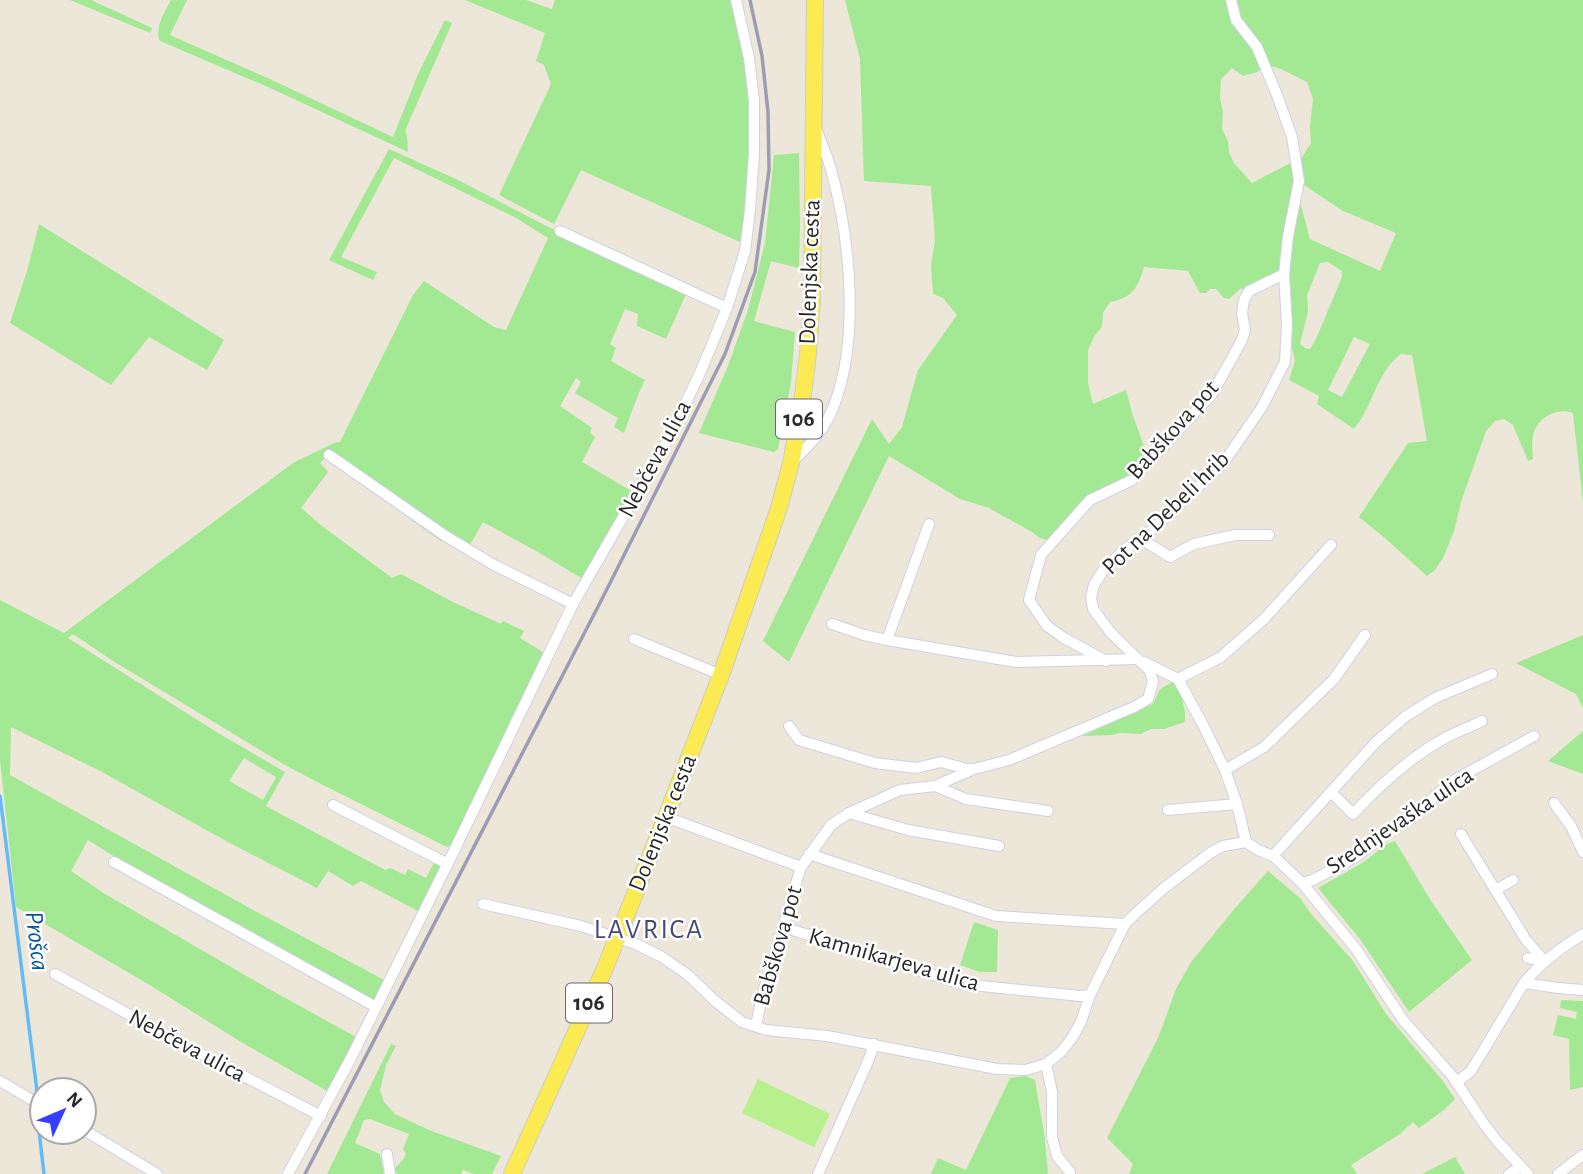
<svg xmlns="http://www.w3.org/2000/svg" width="1583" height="1174" font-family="'Alegreya Sans',sans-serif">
<rect width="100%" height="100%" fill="#ede7da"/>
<g fill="#a3e892" fill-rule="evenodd">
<path d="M70 0H91L152 28 150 33Z"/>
<path d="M171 0H187L170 35 272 80 393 137 418 74 445 20 452 23 405 131 407 136 408 152 268 87 160 41C154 28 165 12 171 0Z"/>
<path d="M465 0H526L552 9 555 0H732C751 77 756 164 742 243L581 170 554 224 499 195 551 84 544 65 536 61 545 33Z"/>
<path d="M845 0H1583V503L1573 413C1557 407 1537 417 1533 436 1531 443 1533 452 1533 459L1528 461 1513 425 1504 419 1495 421 1486 431 1461 502 1454 531 1443 558 1434 571 1427 576 1386 539 1359 517 1408 443 1427 441 1412 355 1401 354C1382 368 1376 391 1366 410 1363 417 1358 423 1354 429L1317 404 1319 396 1289 380 1295 361 1292 348 1285 282 1268 276 1259 286 1247 294 1241 288 1229 299 1224 298 1216 289H1210L1206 293H1200L1188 271 1144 267C1138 288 1132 298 1110 302L1103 313 1102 327 1095 335 1088 350V383L1093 404 1126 390 1132 413 1145 449V467L1119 482 1047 540 1040 538 1032 532 989 508 960 499 889 456 789 662 763 641 872 419 889 444 902 427 918 370 957 315 943 298 933 294 931 265 935 241 931 186 864 181 860 59ZM1267 65 1281 69 1307 82 1313 99 1310 127 1311 143 1302 157 1252 183 1234 163 1229 152 1228 141 1222 129 1223 111 1220 99 1221 79 1232 68 1243 76 1257 72ZM1304 185 1343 211 1396 233 1380 271 1310 239 1300 202ZM1328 262 1342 271V277L1316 339 1310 349 1305 348 1300 344 1308 311 1307 295 1320 263ZM1354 337 1370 344 1342 397 1328 390Z"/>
<path d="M389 149 456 179 622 265 686 294 666 339 637 326 638 314 625 309 610 344 616 348 611 361 645 380C636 397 631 415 624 433L614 427 618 418 575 393 581 382 576 378 560 406 592 428 590 433 595 437 582 462 635 493 583 579 538 552 483 522 470 545 441 541 325 458 320 463 328 472 301 508 322 526 392 578 401 574 451 601 501 624 503 621 524 631 520 638 543 652 453 844 447 847 321 784 285 765 113 661 73 634 68 638 218 733 285 772 266 806 385 870 390 868 405 875 408 869 426 878 435 861 443 865 420 912 361 881 353 886 328 871 317 888 226 841 102 772 11 727 10 775 255 911 384 980 374 1001 289 956 291 953 115 857 88 840 71 871 105 894 269 989 356 1037 329 1092 241 1042 148 984 16 907 0 760V600L64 633 293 463 334 443 340 442 413 295 424 281 494 327 506 330 548 238 516 218 394 158 341 257 377 272 373 280 329 260ZM244 758 276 777 263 800 229 781Z"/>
<path d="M799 153 800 225 799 268 771 261 754 321 795 332 791 382 778 449 774 452 699 433 728 366 748 310 765 243 774 155Z"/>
<path d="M39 224 224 340 207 370 149 337 111 385 10 323 27 271Z"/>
<path d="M1583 635V708L1576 694 1516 663Z"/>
<path d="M1178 679 1185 712V722L1164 729H1151L1141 734 1119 733 1112 735 1082 736 1153 704 1160 689Z"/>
<path d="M1583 731V774L1548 761Z"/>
<path d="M1395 841 1431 901 1472 960 1409 1012 1360 939 1318 888 1364 862 1385 845Z"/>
<path d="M1268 871 1300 898 1312 915 1353 961 1386 1014 1443 1081 1455 1099 1444 1110 1419 1128 1413 1122 1400 1134 1351 1165 1357 1174H1129L1133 1164 1107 1138 1158 1038 1176 989 1191 962 1236 907Z"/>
<path d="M974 922 998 930 997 972H980L960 965Z"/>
<path d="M1561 1000 1583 1001V1087L1570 1090 1569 1039 1553 1035 1558 1015 1576 1019 1577 1012 1560 1008Z"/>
<path d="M391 1044 396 1046 386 1065 380 1090 384 1102 395 1114 429 1130 501 1156 492 1174H474L463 1170 461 1174H398L394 1171C398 1163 402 1163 406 1154L403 1149 409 1134 370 1119 364 1120 355 1143 380 1154 384 1174H327Z"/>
<path d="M1026 1076 1035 1080 1045 1139 1048 1174H931L938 1158 966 1170 1010 1078Z"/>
<path d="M1455 1157 1465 1174H1422Z"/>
</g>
<path fill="#b8f08d" d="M758 1079 830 1114 814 1147 742 1113Z"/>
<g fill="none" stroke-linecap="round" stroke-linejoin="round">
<g stroke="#64bcf7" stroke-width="3.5">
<path d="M0 796 37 1091"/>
<path d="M37 1113 44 1174"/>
</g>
<g stroke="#cfd0e4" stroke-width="12">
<g id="minor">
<path d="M560 231 727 308"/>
<path d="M329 455 444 535 494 565 573 604"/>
<path d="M794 460C807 447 819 436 828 419 862 350 851 239 830 166 827 155 821 143 817 131"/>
<path d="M1141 539 1170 557 1194 544 1235 535H1269"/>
<path d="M832 624 864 635 887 640 1016 662 1138 659"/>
<path d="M634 639 721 675"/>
<path d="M887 640 929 524"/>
<path d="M1106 661 1064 638 1047 626 1029 600 1041 555 1090 500 1132 480 1212 394 1242 340 1245 330 1242 313 1244 300 1249 291 1284 274"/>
<path d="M1144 662 1178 679 1202 723 1225 770 1237 804 1246 842"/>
<path d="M1178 679 1221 657 1264 619 1331 545"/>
<path d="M789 726 799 740 875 763 916 768 941 762 967 769H973"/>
<path d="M1225 770 1264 747 1334 679 1365 635"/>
<path d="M935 786 966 799 1048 811"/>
<path d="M1331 792 1353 814C1380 785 1411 756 1447 737 1458 731 1470 727 1482 721"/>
<path d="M1554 803 1571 826 1583 852"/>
<path d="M333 805 448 864"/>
<path d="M1168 810 1237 804"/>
<path d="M849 813 908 830 999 846"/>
<path d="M666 817 801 867"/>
<path d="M1461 834 1526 940 1545 962 1528 958"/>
<path d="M1246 842 1258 850 1273 856 1302 883 1356 949 1403 1020 1453 1077 1484 1124 1497 1141 1528 1174"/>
<path d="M809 854 996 916 1125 924"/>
<path d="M1273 856 1376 742 1406 716 1435 698 1492 674"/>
<path d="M114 862 376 1007"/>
<path d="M1302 883 1313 880 1357 856 1424 806 1451 782 1534 736"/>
<path d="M1496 890 1513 880"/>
<path d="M483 904 581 926 636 944 662 957 688 975 715 1001 742 1022 766 1030 827 1036 997 1069 1026 1070 1046 1064 1061 1052 1072 1038 1081 1022 1090 995 1125 924 1135 914 1164 888 1210 853 1223 846 1246 842"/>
<path d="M783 927 962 984 1080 996 1090 995"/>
<path d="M55 974 199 1053 321 1116"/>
<path d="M1524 983 1558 988 1583 990"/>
<path d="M756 1026 762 996 801 867 831 825 849 813 900 790 935 786 974 769 1009 760 1134 707 1148 699 1153 682 1150 671 1111 633 1093 609 1091 597 1094 585 1104 569 1126 548 1141 539 1176 508 1224 462 1262 407 1285 362 1287 324 1284 274 1288 236 1299 181 1292 137 1277 95 1257 47 1236 20 1231 0"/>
<path d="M1046 1064 1052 1092V1137L1057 1156 1070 1172"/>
<path d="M0 1081 42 1106"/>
<path d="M1456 1083 1471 1071 1524 983C1540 963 1562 947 1583 934"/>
<path d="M84 1130 157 1174"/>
<path d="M387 1154 390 1174"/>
<path d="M288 1174 350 1060 453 853 573 604 672 432 700 373 727 308 745 251 750 210 754 154V100L749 58 736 0"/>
<path d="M818 1174 869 1059 874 1044"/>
<path d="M1509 1174 1521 1167"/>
<path d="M1558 1174 1583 1155"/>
</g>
</g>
<g stroke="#ccc" stroke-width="18">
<path id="primary" d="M512 1174 605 968 666 817 721 675 779 508 791 463 802 403 808 354 812 299 815 0"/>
</g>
<use href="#minor" stroke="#fff" stroke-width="10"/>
<use href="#primary" stroke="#fbea51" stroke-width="16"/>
<path stroke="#9c9db5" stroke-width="3.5" d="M305 1174 603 597 725 354 755 272 769 170 768 112 762 56 750 0"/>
</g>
<g text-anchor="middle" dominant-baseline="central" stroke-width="5" stroke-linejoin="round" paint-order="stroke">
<g fill="#fff" stroke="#696969" stroke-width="2">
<rect x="776" y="399.5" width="46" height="39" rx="5"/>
<rect x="566" y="983.5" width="46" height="39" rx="5"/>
</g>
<g font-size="23" font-weight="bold" fill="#292929">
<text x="799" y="419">106</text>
<text x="589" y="1003">106</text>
</g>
<g font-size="24" fill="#292929" stroke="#fff">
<text transform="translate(810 272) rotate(-88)">Dolenjska cesta</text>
<text transform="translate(1173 430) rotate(-48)">Babškova pot</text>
<text transform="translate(655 459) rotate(-62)">Nebčeva ulica</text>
<text transform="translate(1166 513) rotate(-44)">Pot na Debeli hrib</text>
<text transform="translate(1400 821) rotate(-34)">Srednjevaška ulica</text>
<text transform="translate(663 823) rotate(-68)">Dolenjska cesta</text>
<text transform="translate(778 946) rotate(-74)">Babškova pot</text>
<text transform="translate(894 960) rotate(16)">Kamnikarjeva ulica</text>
<text transform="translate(187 1046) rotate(28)">Nebčeva ulica</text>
</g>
<g font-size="26" font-style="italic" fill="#0456a3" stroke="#fff">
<text transform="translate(37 941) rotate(83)">Prošca</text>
</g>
<g font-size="28" letter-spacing="2" fill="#46497d" stroke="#fff">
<text x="649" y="930">LAVRICA</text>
</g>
</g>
<g transform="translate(63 1111) rotate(46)"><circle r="33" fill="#ffffff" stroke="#a9a9a9" stroke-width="2"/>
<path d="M0-5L12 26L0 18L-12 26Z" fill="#353fff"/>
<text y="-10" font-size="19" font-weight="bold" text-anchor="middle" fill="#292929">N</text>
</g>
</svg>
